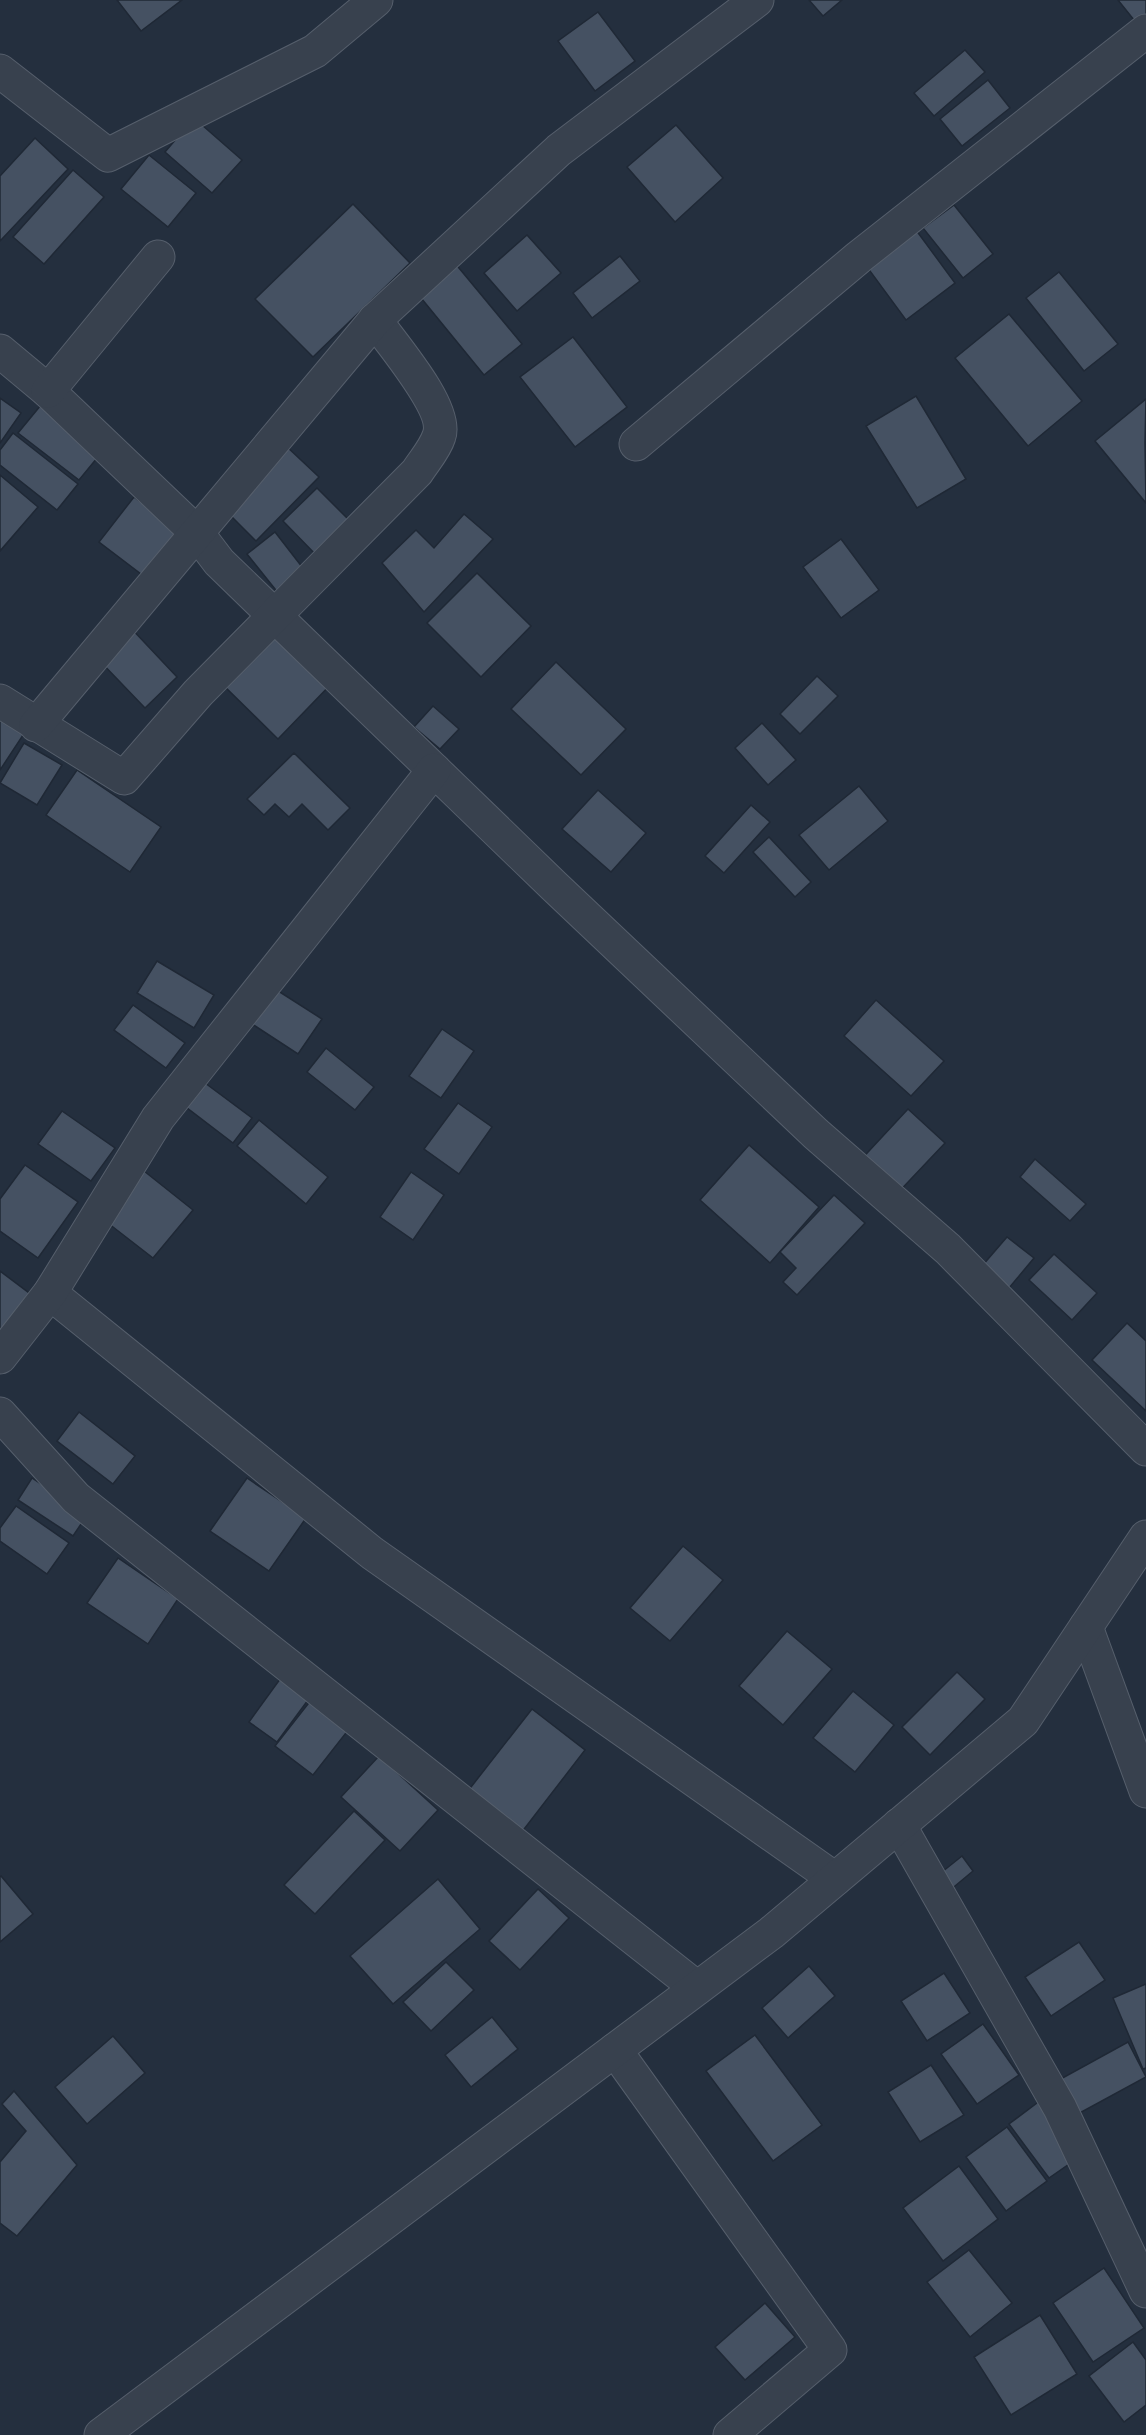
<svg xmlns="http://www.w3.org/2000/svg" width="1146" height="2435" font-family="Karla,sans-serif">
<rect width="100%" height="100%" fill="#242f3e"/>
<g fill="#455162" stroke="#1f2835" stroke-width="1.5">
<path d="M117 0H182L141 31Z"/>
<path d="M809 0H842L823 16Z"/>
<path d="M1118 0H1146V19L1138 25Z"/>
<path d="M598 12 635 61 595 91 558 41Z"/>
<path d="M965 50 985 72 934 116 914 93Z"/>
<path d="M988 80 1010 108 962 146 940 119Z"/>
<path d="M194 118 242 160 212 193 165 152Z"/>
<path d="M676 125 723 178 675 222 627 167Z"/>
<path d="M35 138 68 169 0 241V176Z"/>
<path d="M149 155 196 193 168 227 121 189Z"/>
<path d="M73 170 104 197 44 264 13 237Z"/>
<path d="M353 204 410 263 313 357 255 299Z"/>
<path d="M954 205 993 254 963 278 923 228Z"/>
<path d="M916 230 955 283 906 320 867 267Z"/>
<path d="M527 235 561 273 517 311 484 273Z"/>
<path d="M620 256 640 281 592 318 573 293Z"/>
<path d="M454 262 522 344 484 375 417 293Z"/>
<path d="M1059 272 1118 344 1084 371 1026 298Z"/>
<path d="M1009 314 1082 401 1028 446 955 358Z"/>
<path d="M573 337 627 407 575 447 520 377Z"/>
<path d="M916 396 966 479 917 508 866 426Z"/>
<path d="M0 398 21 413 0 443Z"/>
<path d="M1146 399 1145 443 1146 503 1095 441Z"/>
<path d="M41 405 102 452 79 480 18 433Z"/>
<path d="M13 433 78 484 57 510 0 465V450Z"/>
<path d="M285 445 319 477 256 541 223 508Z"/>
<path d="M0 475 38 507 0 551Z"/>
<path d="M317 488 353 524 319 558 283 521Z"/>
<path d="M134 497 180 532 145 577 99 542Z"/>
<path d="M464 514 493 539 424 612 382 563 416 530 434 548Z"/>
<path d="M275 532 306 572 279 594 247 554Z"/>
<path d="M841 539 879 590 841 618 803 567Z"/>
<path d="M477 573 531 626 481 677 427 623Z"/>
<path d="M275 622 335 680 278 739 218 680Z"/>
<path d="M129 626 177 677 145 708 97 658Z"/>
<path d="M556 662 626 729 581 775 511 709Z"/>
<path d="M817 676 838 696 800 734 780 714Z"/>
<path d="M0 702 31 723 0 770Z"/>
<path d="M433 706 459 729 440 749 414 727Z"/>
<path d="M762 723 796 760 768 785 735 748Z"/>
<path d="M24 743 62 765 37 805 0 783Z"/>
<path d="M294 753 350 808 328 830 302 804 289 817 275 804 264 815 247 799Z"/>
<path d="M77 770 161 827 130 872 46 815Z"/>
<path d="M859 786 888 821 829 870 799 835Z"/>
<path d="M598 790 646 833 611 872 562 829Z"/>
<path d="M751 805 770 822 724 873 705 856Z"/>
<path d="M769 837 811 882 795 897 753 852Z"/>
<path d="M157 961 214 995 194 1028 137 993Z"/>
<path d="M272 987 322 1019 298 1054 249 1022Z"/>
<path d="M876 1000 944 1061 911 1096 844 1036Z"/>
<path d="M133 1005 185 1043 166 1068 114 1030Z"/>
<path d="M442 1029 474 1051 441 1098 409 1076Z"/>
<path d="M326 1048 374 1087 355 1110 307 1072Z"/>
<path d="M201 1080 252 1118 233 1143 182 1104Z"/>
<path d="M458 1103 492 1127 459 1174 424 1149Z"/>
<path d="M908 1109 945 1143 892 1199 856 1165Z"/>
<path d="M62 1111 115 1148 91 1181 38 1144Z"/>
<path d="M259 1120 328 1177 306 1204 237 1146Z"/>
<path d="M749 1145 819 1207 770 1263 700 1200Z"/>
<path d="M1035 1159 1086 1204 1070 1221 1020 1177Z"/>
<path d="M25 1165 78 1202 38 1258 0 1231V1199Z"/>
<path d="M144 1171 193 1210 153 1258 104 1220Z"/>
<path d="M411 1172 444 1195 413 1240 380 1217Z"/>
<path d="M834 1195 865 1223 797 1295 783 1282 796 1268 780 1252Z"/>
<path d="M1007 1237 1034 1258 1009 1288 982 1266Z"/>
<path d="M1054 1254 1097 1293 1072 1320 1029 1280Z"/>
<path d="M0 1271 33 1296 0 1338Z"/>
<path d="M1127 1323 1146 1341V1411L1092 1360Z"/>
<path d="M79 1412 135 1456 113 1484 57 1441Z"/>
<path d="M32 1478 87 1515 73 1536 18 1500Z"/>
<path d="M247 1478 306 1518 269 1571 210 1531Z"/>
<path d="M16 1506 69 1543 47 1574 0 1541V1528Z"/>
<path d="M683 1546 723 1580 670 1641 630 1608Z"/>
<path d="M118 1558 178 1599 148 1644 87 1603Z"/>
<path d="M787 1631 832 1669 783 1725 739 1686Z"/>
<path d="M957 1672 985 1699 930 1755 902 1727Z"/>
<path d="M283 1675 311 1696 277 1742 249 1722Z"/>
<path d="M853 1691 894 1725 855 1772 813 1738Z"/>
<path d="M315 1695 353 1724 313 1775 275 1746Z"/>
<path d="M532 1709 585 1750 518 1837 464 1796Z"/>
<path d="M379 1756 438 1810 400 1851 341 1797Z"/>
<path d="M354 1811 385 1840 315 1914 284 1885Z"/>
<path d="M962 1856 973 1871 949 1891 937 1876Z"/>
<path d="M1 1876 33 1914 0 1942V1877Z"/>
<path d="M438 1879 480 1929 393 2004 350 1956Z"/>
<path d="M538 1889 569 1918 520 1970 489 1941Z"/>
<path d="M1079 1942 1105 1980 1051 2016 1025 1977Z"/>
<path d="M446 1962 474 1990 431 2031 403 2002Z"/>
<path d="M809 1966 835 1996 788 2038 762 2008Z"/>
<path d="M944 1973 970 2013 927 2041 901 2001Z"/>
<path d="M1146 1984V2068L1143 2069 1113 1998Z"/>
<path d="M492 2017 518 2049 471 2087 445 2055Z"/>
<path d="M983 2024 1019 2075 977 2104 941 2054Z"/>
<path d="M755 2035 822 2125 773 2161 706 2071Z"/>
<path d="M113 2036 145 2073 87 2124 55 2087Z"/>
<path d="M1128 2042 1146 2077 1076 2115 1057 2081Z"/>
<path d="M931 2065 964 2115 920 2142 888 2092Z"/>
<path d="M14 2091 77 2165 17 2236 0 2223V2162L26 2131 2 2104Z"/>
<path d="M1041 2100 1082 2155 1049 2178 1009 2124Z"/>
<path d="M1007 2127 1047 2181 1006 2211 966 2157Z"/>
<path d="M959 2166 998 2219 943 2261 903 2208Z"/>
<path d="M969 2250 1012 2303 970 2337 927 2282Z"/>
<path d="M1104 2268 1144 2328 1093 2362 1053 2303Z"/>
<path d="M765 2303 795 2337 745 2380 715 2347Z"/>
<path d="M1040 2315 1077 2374 1011 2415 974 2357Z"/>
<path d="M1133 2342 1146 2360V2405L1124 2422 1089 2376Z"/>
</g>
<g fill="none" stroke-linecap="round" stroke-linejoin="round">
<g stroke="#565f6c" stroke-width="35">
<g id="minor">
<path d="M0 71 108 155 315 51 376 0"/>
<path d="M0 351 48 391 197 533 219 562 554 886 816 1134 948 1249 1146 1449"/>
<path d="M48 391 158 257"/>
<path d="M636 444 859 257 1146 31"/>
<path d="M0 701 124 778 198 693 417 472C424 461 435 449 439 436 449 409 391 343 375 320"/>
<path d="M36 725 375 320 559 150 757 0"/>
<path d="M50 1293 372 1553 835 1879"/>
<path d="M0 1357 50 1293 158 1118 434 770"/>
<path d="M0 1414 76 1498 697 1988"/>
<path d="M1086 1627 1146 1791"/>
<path d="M899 1825 1060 2108 1146 2291"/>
<path d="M615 2050 830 2350 730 2435"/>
<path d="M101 2435 771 1933 1023 1721 1146 1537"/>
</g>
</g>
<use href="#minor" stroke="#38414e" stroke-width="33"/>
</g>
</svg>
